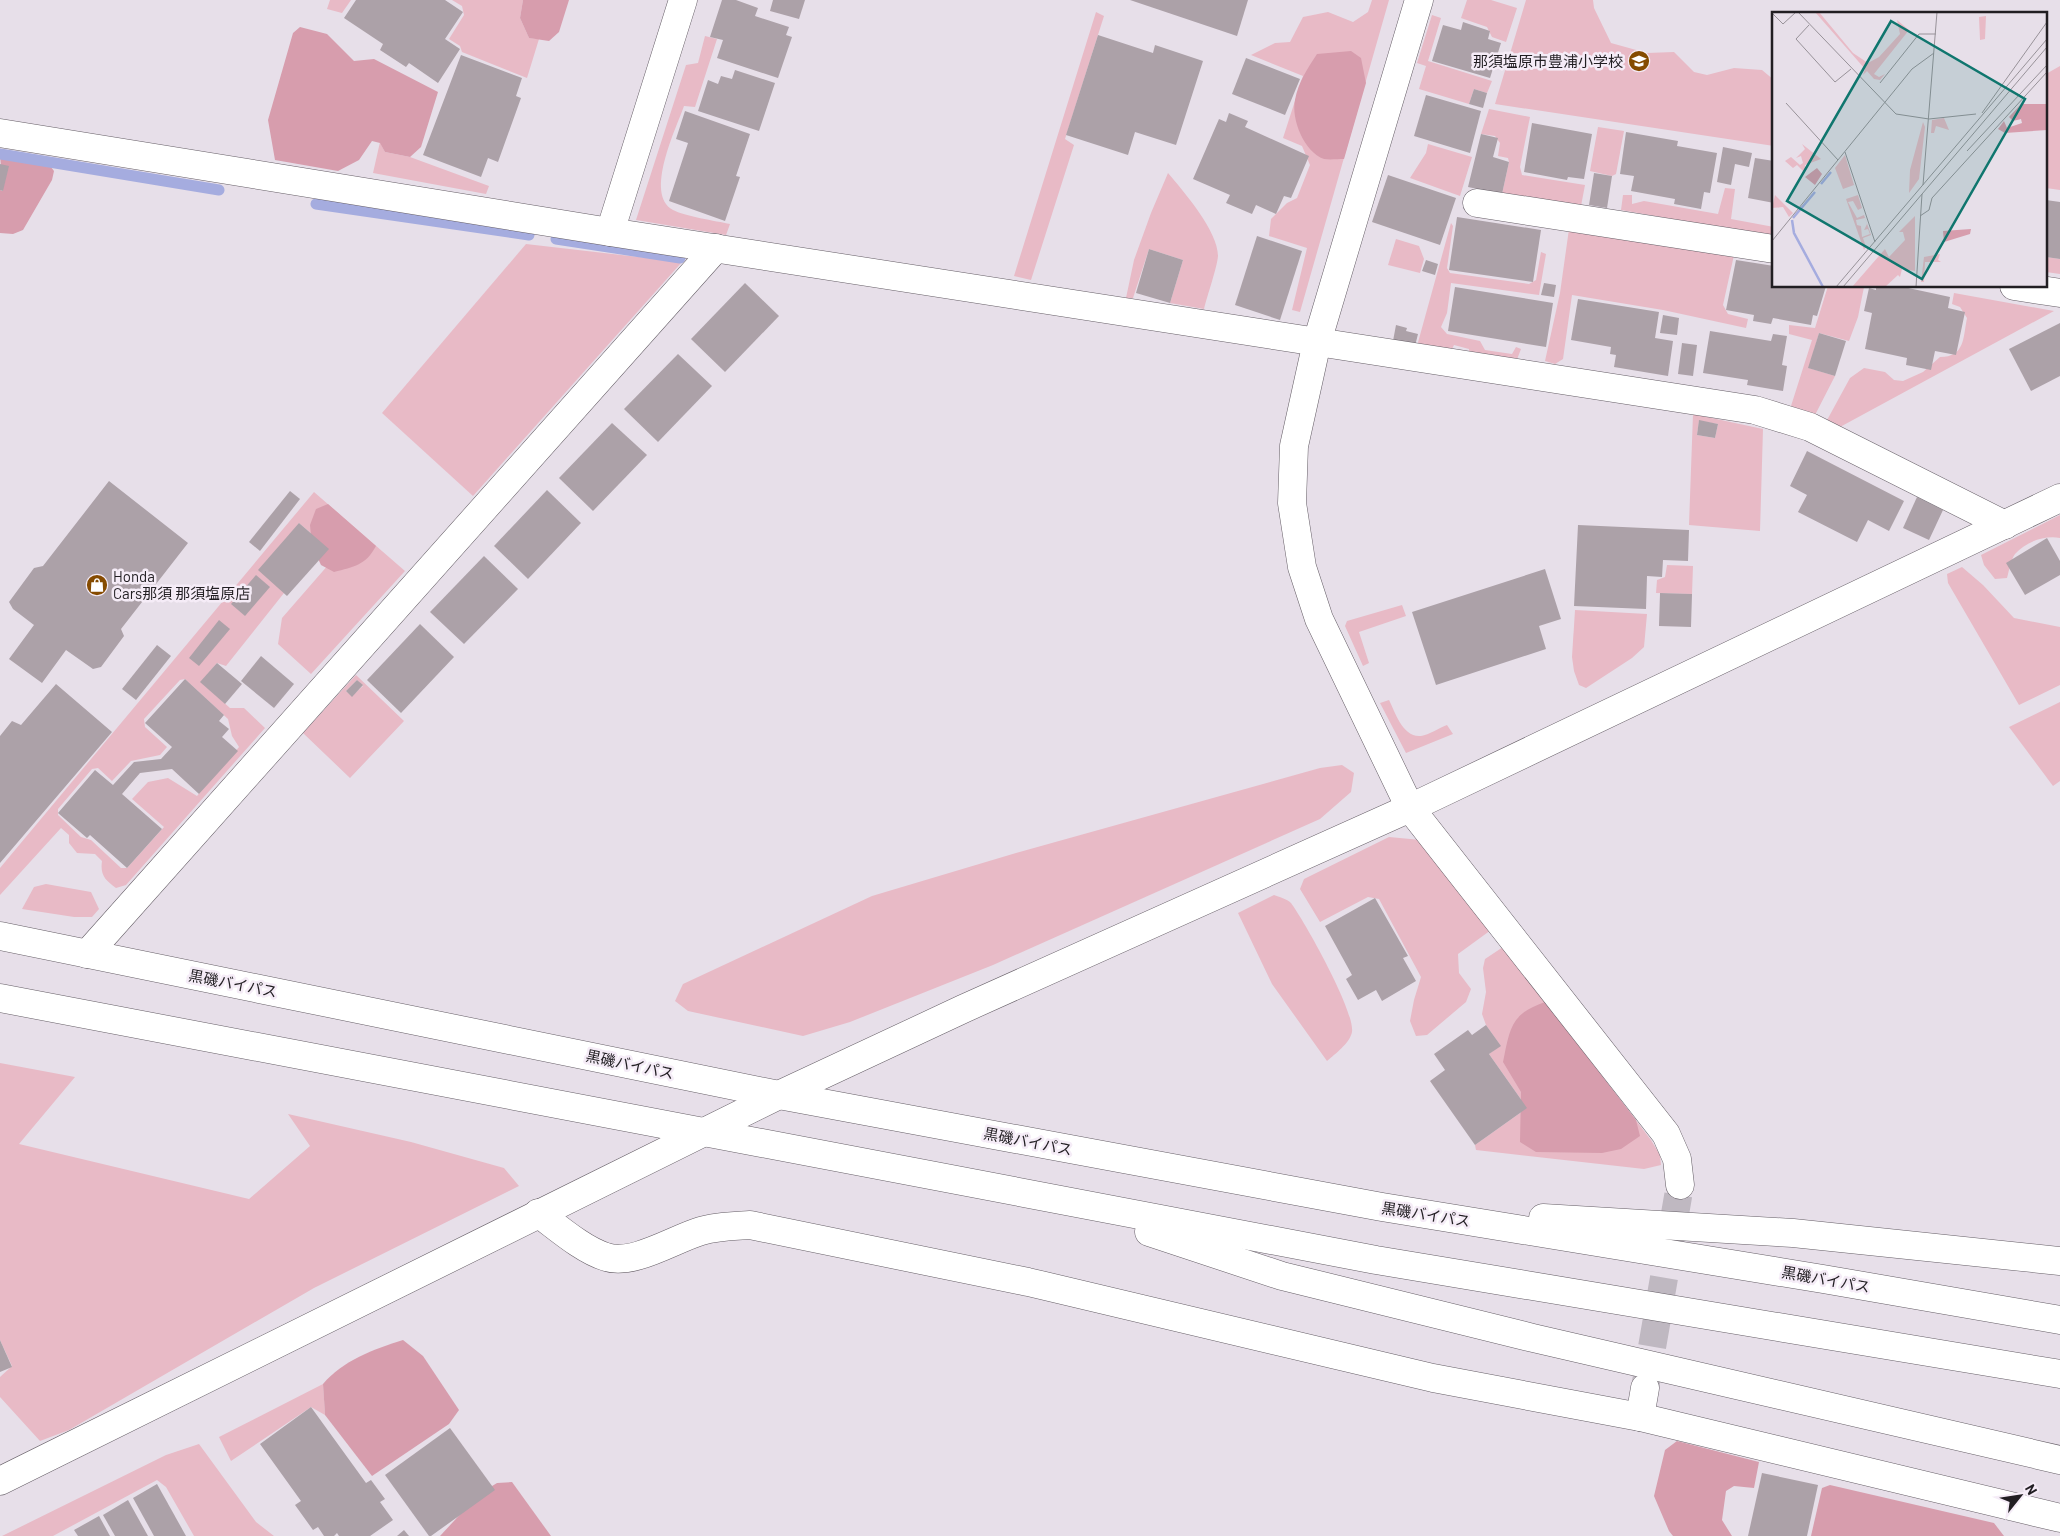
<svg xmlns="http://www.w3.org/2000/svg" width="2060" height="1536" font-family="Barlow,'Noto Sans JP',sans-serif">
<rect width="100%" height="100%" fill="#e7dfe9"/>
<g fill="#e8bac6" fill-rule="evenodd">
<path d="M330 0H351L342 13 327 9Z"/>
<path d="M452 0H523L520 18 529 38 539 39 527 78 462 52 460 46 449 39 464 15 462 6Z"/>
<path d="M1372 0H1389L1300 312 1292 310 1307 248 1269 236 1271 219 1287 203 1297 198 1310 165 1302 146 1283 138 1303 76 1251 55 1275 43 1290 42 1303 17 1328 12 1353 22 1368 12Z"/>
<path d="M1467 0H1491L1517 8 1506 42 1492 37 1487 27 1461 18Z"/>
<path d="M1526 0H1593L1594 8 1611 43 1647 53 1674 52 1694 72 1707 75 1734 68 1762 70 1774 80V146L1495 104Z"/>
<path d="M1096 12 1104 16 1065 139 1074 145 1031 280 1014 276Z"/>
<path d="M1432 15 1441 18 1428 61 1492 81 1487 93 1474 89 1469 104 1419 89 1426 66 1417 63Z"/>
<path d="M705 36 717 39 695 107 684 106C676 129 644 194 673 210 684 216 716 221 730 224L726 235 636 220 686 65 698 63Z"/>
<path d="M2060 66V190L2046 188V74Z"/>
<path d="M1489 109 1530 117 1520 167 1522 175 1585 185 1581 206 1502 194 1509 162 1508 158 1498 156 1500 143 1495 136 1481 134Z"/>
<path d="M1598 127 1624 131 1616 174 1612 176 1590 171Z"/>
<path d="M380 142 385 152 410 157 489 186 486 194 373 173Z"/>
<path d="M1428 144 1472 157 1460 196 1410 178 1426 153Z"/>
<path d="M1168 173C1184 192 1218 231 1218 256 1217 268 1207 296 1204 309L1170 303 1183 260 1149 249 1133 298H1126L1134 260 1151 213Z"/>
<path d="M1725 188 1735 189 1731 219 1774 227V237L1621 210 1623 195H1632V204L1644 201 1718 214Z"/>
<path d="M1451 223 1453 226 1447 268 1450 273 1529 284 1536 280 1541 252 1546 254 1539 295 1451 283 1447 313 1441 327 1447 334 1480 341 1485 350 1512 354 1516 347 1521 349 1516 362 1469 355V349L1454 345 1450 353 1417 346Z"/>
<path d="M1569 229 1734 255 1723 305 1728 314 1748 319 1746 328 1663 310 1572 295 1563 359 1555 364 1545 361 1560 293Z"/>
<path d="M1396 239 1419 246 1424 259 1420 273 1388 265Z"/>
<path d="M526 244 682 262 473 496 382 413Z"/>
<path d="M2046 257 2060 259V274L2046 272Z"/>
<path d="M1828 286H1867L1864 287 1858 317 1849 341 1819 333 1809 368 1835 376 1815 415 1791 406 1812 340 1789 334V325L1815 328Z"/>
<path d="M1954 293 2054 311 1840 427 1826 422 1850 378 1864 368 1885 372 1894 380 1903 381 1923 372 1940 357C1965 357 1963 338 1967 318L1960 307 1952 304Z"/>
<path d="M1693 414 1763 429 1760 531 1689 525ZM1699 421 1718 424 1715 438 1697 435Z"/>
<path d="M314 492 405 571 311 674 278 644 282 618 329 564V549L299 523 284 593 226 666 217 663 201 682 230 708H244L265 728 126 885 116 888C105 880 100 875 102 861L95 854 77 853 69 843V835L61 828 0 895V868ZM185 679 228 719 232 736 239 747 197 796 168 778 148 782 132 799 164 827 127 868H121L91 840 81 837 58 815V809L92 769 98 768 112 781 131 761 160 755 167 747 145 727 144 719 180 680Z"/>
<path d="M2060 515V538C2044 535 2026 542 2015 554 2011 559 2009 571 2007 578L1995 579 1984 565 1981 555Z"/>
<path d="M1667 565 1693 566 1692 594 1656 593 1657 580 1665 577Z"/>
<path d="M1962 567 1983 585 2014 618 2060 627V685L2019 705 1948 583 1947 574Z"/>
<path d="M1402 605 1406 616 1359 632 1369 663 1363 666 1345 626 1347 621Z"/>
<path d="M1575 610 1647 614 1644 647 1632 658 1586 688 1579 685 1574 671 1572 657Z"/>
<path d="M356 675 404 721 350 778 303 733ZM357 680 363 686 352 696 346 691Z"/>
<path d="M1389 700C1395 712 1403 738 1421 736 1429 735 1439 728 1447 725L1453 734 1406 753 1380 703Z"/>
<path d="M2060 702V781L2053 786 2009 727Z"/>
<path d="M1342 765 1354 773 1351 792 1320 819 993 965 850 1022 803 1036 688 1011 675 1001 683 984 872 896 1016 853 1320 768Z"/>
<path d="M1389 837 1421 840 1491 930 1458 954 1459 973 1471 989 1466 1002 1427 1035 1416 1036 1410 1021 1414 1000 1421 977 1379 899 1368 897 1320 922 1300 889 1304 879Z"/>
<path d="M46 884 91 892 99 909 92 917H74L22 909 34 887Z"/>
<path d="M1274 895C1279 897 1287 899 1291 903 1305 922 1355 1011 1352 1032 1350 1043 1335 1054 1327 1061L1272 984 1238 913Z"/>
<path d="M1503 947 1651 1140 1660 1155 1661 1165 1644 1169 1476 1150 1475 1145 1527 1108 1489 1054 1500 1045 1486 1025 1482 1014 1486 992 1483 968 1485 959Z"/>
<path d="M0 1063 75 1077 19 1144 249 1199 310 1146 288 1114 411 1142 504 1168 519 1186 314 1288 69 1430 40 1441 0 1397V1377L12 1366 0 1340Z"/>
<path d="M323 1384 325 1415 311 1407 231 1461 219 1437Z"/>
<path d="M199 1444 256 1522 274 1536H194L166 1487 157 1480 53 1536H2L166 1455Z"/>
</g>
<g fill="#d79dad">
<path d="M523 0H569L559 32 549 41 529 38 520 18Z"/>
<path d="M300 27 327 34 354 61 374 59 438 92 421 147 410 157 385 152 380 143 372 141 359 160 338 171 275 160 268 120 293 33Z"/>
<path d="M1351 51 1361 58 1366 83 1344 159C1338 159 1330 160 1324 159 1304 152 1291 119 1295 100 1298 82 1308 68 1317 54Z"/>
<path d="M0 155 47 162 54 171 52 180 23 230 13 234 0 233V190L3 191Z"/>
<path d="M328 504 376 546C366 565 354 567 334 572L321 565 312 546 310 525 316 509Z"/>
<path d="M1545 1002 1636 1120 1640 1136 1621 1149 1602 1153 1536 1152 1520 1142 1521 1092 1503 1062C1510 1029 1510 1014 1545 1002Z"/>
<path d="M403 1340 423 1356 459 1410 449 1424 372 1476 325 1415 323 1384C342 1361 374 1349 403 1340Z"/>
<path d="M1677 1441 1759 1462 1754 1488 1734 1486 1726 1491 1722 1520 1732 1536H1673L1669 1531 1654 1496 1665 1450Z"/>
<path d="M512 1482 551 1536H440L479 1494 497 1483Z"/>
<path d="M1830 1485 1994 1523 2004 1536H1811L1822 1488Z"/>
</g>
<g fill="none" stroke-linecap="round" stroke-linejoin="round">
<g stroke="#a5acdf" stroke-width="11">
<path d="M0 154 219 190"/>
<path d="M316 204 529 235"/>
<path d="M556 239 680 258"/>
</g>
</g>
<g fill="#aca1a8">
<path d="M356 0H445L463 12 445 39 460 49 438 83 409 63 406 67 380 50 383 44 344 18Z"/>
<path d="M722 0H736L758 8 755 16 789 27 786 35 792 37 778 78 717 58 723 40 710 37Z"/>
<path d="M773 0H805L799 19 770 11Z"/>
<path d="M1130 0H1248L1237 36Z"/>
<path d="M1463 22 1490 31 1488 39 1501 43 1490 78 1432 61 1443 25 1461 30Z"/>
<path d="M1098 35 1153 53 1155 45 1203 61 1176 145 1135 132 1128 155 1066 135Z"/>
<path d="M461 55 522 78 516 96 521 98 498 162 488 158 481 177 423 155Z"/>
<path d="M1246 58 1300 79 1285 115 1232 94Z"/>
<path d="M735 70 775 83 759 131 698 111 708 80 718 84 721 76 732 79Z"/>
<path d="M1474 89 1487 93 1483 108 1469 104Z"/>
<path d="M1426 95 1481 111 1470 153 1414 136Z"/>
<path d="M685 111 750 134 736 176 740 177 725 221 669 201 688 143 676 139Z"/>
<path d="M1229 113 1248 121 1245 127 1309 156 1291 198 1284 196 1276 214 1256 205 1252 214 1226 203 1230 195 1193 179 1219 119 1226 122Z"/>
<path d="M1532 123 1592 134 1584 179 1568 177 1567 180 1524 172Z"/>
<path d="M1626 132 1678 141 1677 146 1717 153 1710 193 1704 192 1701 209 1674 204 1675 199 1631 191 1634 176 1620 174Z"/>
<path d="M1481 134 1498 138 1493 157 1509 162 1502 194 1468 187Z"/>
<path d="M1723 147 1752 153 1749 167 1735 164 1731 185 1717 182Z"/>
<path d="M1755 158 1774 161V203L1748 198Z"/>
<path d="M0 164 9 166 3 191 0 190Z"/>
<path d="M1594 173 1612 176 1607 208 1589 205Z"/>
<path d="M1388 175 1456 198 1440 245 1372 222Z"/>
<path d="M2046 200 2060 202V259L2046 257Z"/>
<path d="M1457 217 1541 230 1533 282 1449 270Z"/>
<path d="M1257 236 1302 251 1280 320 1235 305Z"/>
<path d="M1149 249 1183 260 1170 303 1136 293Z"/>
<path d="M1426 260 1438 264 1435 275 1422 271Z"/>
<path d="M1736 260 1774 266V286H1826L1817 316 1813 315 1811 325 1773 318 1771 324 1753 321 1754 315 1726 310Z"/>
<path d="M745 283 779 316 725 372 691 339Z"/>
<path d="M1544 283 1556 285 1554 297 1541 295Z"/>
<path d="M1876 286H1899L1950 297 1948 308 1965 312 1956 355 1935 351 1931 370 1906 365 1907 358 1865 349 1872 313 1864 311 1869 288 1876 290Z"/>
<path d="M1455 287 1553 303 1546 347 1448 331Z"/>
<path d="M1578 299 1659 312 1655 338 1673 341 1668 376 1614 367 1616 355 1610 354 1611 347 1571 340Z"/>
<path d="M1663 315 1679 318 1677 335 1660 333Z"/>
<path d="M2060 323V376L2031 391 2009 349Z"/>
<path d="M1396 325 1407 328 1406 331 1418 334 1415 346 1393 341Z"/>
<path d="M1710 331 1771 341 1773 334 1787 336 1782 365 1787 366 1783 391 1747 385 1748 380 1703 373Z"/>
<path d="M1819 333 1846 341 1835 376 1808 368Z"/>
<path d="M1682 343 1697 345 1693 376 1678 374Z"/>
<path d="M678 354 712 386 658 442 624 409Z"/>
<path d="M1699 420 1718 424 1715 438 1697 435Z"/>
<path d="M612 423 647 455 593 511 559 478Z"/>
<path d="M1807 451 1904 501 1889 531 1868 520 1857 542 1798 512 1807 495 1790 486Z"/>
<path d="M109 481 188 543 121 629 124 636 101 667 93 669 66 650 42 683 9 659 34 625 13 609 9 602 34 568 43 566Z"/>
<path d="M547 490 581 523 528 579 494 546Z"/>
<path d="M290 491 300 499 260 551 249 542Z"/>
<path d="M1917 497 1943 510 1929 540 1903 528Z"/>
<path d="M299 523 329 549 287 596 258 570Z"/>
<path d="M1578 525 1689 530 1688 561 1663 560 1662 577 1647 576 1646 609 1574 606Z"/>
<path d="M2047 538 2060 561V575L2025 595 2006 563Z"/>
<path d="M484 556 518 589 464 644 430 612Z"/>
<path d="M1545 569 1561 619 1539 626 1546 649 1436 685 1412 612Z"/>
<path d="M256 575 270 587 245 616 231 604Z"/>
<path d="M1660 593 1692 594 1691 627 1659 626Z"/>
<path d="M219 620 230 629 199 666 189 658Z"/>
<path d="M420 624 454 657 401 713 367 680Z"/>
<path d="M157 645 171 656 136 700 122 689Z"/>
<path d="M261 656 294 684 274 708 241 681Z"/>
<path d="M217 663 242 684 225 704 200 682Z"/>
<path d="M185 679 224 715 219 721 229 729 222 737 238 751 199 794 172 769 140 773 122 794 162 829 127 868 90 835 87 838 58 813 95 770 113 785 134 762 161 759 172 747 145 723Z"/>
<path d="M357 680 363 685 352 697 346 691Z"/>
<path d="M56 684 112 732 0 863V736L12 721 21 725Z"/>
<path d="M1375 898 1408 956 1403 958 1416 981 1382 1001 1376 990 1358 1000 1346 979 1352 975 1325 926Z"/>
<path d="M1486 1025 1501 1046 1489 1054 1527 1108 1475 1145 1430 1081 1445 1070 1434 1054 1468 1030 1472 1035Z"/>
<path d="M0 1340 12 1367 0 1372Z"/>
<path d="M311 1407 366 1483 371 1480 385 1499 380 1502 393 1520 370 1536H339L337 1533 334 1536H324L318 1527 313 1530 295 1505 301 1501 260 1444Z"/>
<path d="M450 1428 495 1490 431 1536H429L385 1475Z"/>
<path d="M1762 1473 1818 1485 1807 1536H1748Z"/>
<path d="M157 1484 186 1536H154L133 1498Z"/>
<path d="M128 1500 148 1536H115L103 1515Z"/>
<path d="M99 1516 110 1536H78L74 1530Z"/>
<path d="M404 1530 409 1536H397Z"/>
</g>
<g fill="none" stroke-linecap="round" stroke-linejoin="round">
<path stroke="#bfb8c1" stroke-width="28" stroke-dasharray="28 14" stroke-linecap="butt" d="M1645 1388 1680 1185"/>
<g stroke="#655e66" stroke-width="29">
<g id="minor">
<path d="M1419 0 1317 342 1294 446 1292 503 1302 567 1319 619 1410 808 1666 1134 1677 1159 1680 1185"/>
<path d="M0 133 610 232 1755 410 1810 427 2005 525"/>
<path d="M1477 203 1774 249"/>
<path d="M610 232 683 0"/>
<path d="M2014 286 2060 293"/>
<path d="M87 954 716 248"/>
<path d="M538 1213C557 1227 583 1250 606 1257 633 1266 674 1239 701 1231 717 1226 733 1226 750 1225L1028 1282 1433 1378 1640 1417 2060 1518"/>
<path d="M1640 1417 1645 1388"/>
</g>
</g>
<g stroke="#655e66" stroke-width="29">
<path id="tertiary" d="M0 1481 779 1095 963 1009 1410 808 2060 498"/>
</g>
<g stroke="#655e66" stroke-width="29">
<g id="trunk">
<path d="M0 936 779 1095 1382 1207 1823 1279 2060 1320"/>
<path d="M0 998 1376 1260 2060 1374"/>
<path d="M1543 1218 1793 1233 2060 1261"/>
<path d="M1149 1232 1282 1276 1533 1338 2060 1460"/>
</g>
</g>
<use href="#minor" stroke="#fff" stroke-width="28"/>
<use href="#tertiary" stroke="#fff" stroke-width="28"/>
<use href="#trunk" stroke="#fff" stroke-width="28"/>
</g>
<defs>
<g id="school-disc" transform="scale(1.125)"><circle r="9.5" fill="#854b00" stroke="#f5ecf7"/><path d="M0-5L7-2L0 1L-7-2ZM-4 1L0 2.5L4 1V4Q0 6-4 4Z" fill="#fff"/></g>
<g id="shop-disc" transform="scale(1.125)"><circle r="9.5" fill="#854b00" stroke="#f5ecf7"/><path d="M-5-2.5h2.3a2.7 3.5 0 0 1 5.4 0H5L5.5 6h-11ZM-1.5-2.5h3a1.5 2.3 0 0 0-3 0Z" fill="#fff"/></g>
</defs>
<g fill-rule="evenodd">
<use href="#school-disc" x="1639" y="61"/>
<use href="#shop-disc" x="97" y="585"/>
</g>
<g text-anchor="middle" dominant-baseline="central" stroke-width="5" stroke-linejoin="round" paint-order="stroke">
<g font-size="15" fill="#211e22" stroke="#f5ecf7" text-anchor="end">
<text x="1623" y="61">那須塩原市豊浦小学校</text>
<text x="113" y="576" text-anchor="start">Honda<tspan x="113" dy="17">Cars那須 那須塩原店</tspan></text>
</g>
<g font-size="15" fill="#211e22" stroke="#f5ecf7">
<text transform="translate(233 983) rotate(11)">黒磯バイパス</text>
<text transform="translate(630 1064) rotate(12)">黒磯バイパス</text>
<text transform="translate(1028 1141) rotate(11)">黒磯バイパス</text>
<text transform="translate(1426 1214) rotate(9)">黒磯バイパス</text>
<text transform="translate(1826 1279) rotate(10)">黒磯バイパス</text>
</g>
</g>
<g transform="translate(1772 12)">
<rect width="275" height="275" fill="#e7dfe9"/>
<path d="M43 0H47L81 41 96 51 107 45 128 22 125 8 137 18 102 62 107 65 113 62 108 68 102 67 95 59 91 63 93 57ZM214 4 213 27 208 28 207 5ZM172 106 177 118 164 114 162 121H159L160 108ZM151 110 153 115 147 167 137 181 138 158ZM30 132 49 147 33 153V161L25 153 21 156 13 149 19 145 28 153 31 151 29 144 24 146 33 137ZM73 143 82 173 71 177 63 156ZM3 183 21 201 17 205 11 195 0 196ZM86 183 90 196 86 198 81 189 76 190 85 206 92 203 99 223 91 226 94 235 92 238 74 187ZM93 206 95 212 92 218 96 217 98 222 90 225 89 214 85 213 84 208ZM143 204V259L130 257 128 265 126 263 113 275H80L113 237 117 245 133 228 131 220H127ZM168 242 166 248 169 250H153L152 270H149L152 245Z" fill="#e8bac6" fill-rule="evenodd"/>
<path d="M249 92H275V118L233 121 226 117 232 109 235 116 250 111 249 107 241 109 237 105ZM45 156 50 162 43 173 33 165ZM199 217 198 222 172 230 171 219Z" fill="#d79dad"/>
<path fill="none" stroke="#a5acdf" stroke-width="2.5" d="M49 172 59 160M21 206 43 180M20 208 22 221 51 275"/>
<path fill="none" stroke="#989299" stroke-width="1" d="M26 0 124 102 157 107 204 102M0 1 11 12 24 0M37 13 24 27 63 70 79 57M108 71 147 22H164M14 91 66 148M210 101 275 10M195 139 275 53M73 140 103 230M151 173 165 0M148 204 157 198 160 186 275 60M0 229 140 57 162 41M64 275 275 27M71 275 275 35M144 275 150 182"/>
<path fill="#0f766e" fill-opacity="0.15" stroke="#0f766e" stroke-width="2.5" d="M119 9 253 87 150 267 15 189Z"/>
<rect width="275" height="275" fill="none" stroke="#211e22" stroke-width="2.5"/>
</g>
<g transform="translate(2020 1496) rotate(60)" stroke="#f5ecf7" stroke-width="4" paint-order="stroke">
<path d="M0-4L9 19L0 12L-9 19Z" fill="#211e22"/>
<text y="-8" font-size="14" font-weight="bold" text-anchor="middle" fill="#211e22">N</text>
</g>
</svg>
